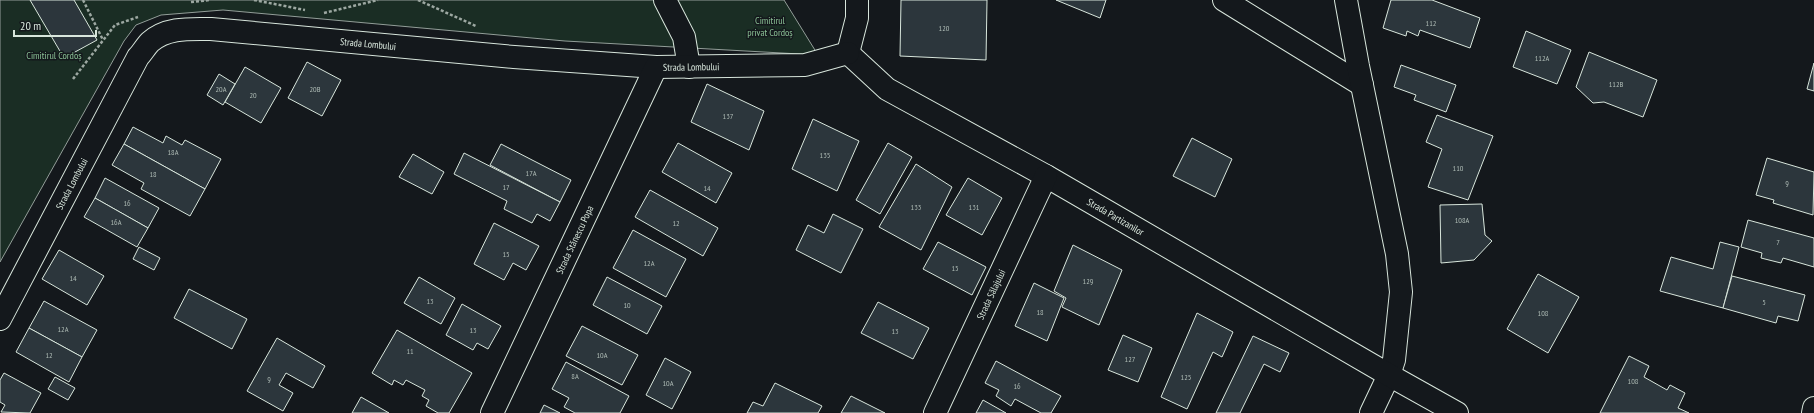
<svg xmlns="http://www.w3.org/2000/svg" width="1814" height="413" font-family="'PT Sans Narrow',sans-serif">
<rect width="100%" height="100%" fill="#14181c"/>
<path fill="#1a2d24" stroke="#939e99" d="M0 0H784L818 55 565 41 223 10 161 15 136 25 124 41 0 262Z"/>
<g fill="#2c363c" stroke="#d8e6dc">
<path d="M30 0H74L97 40 64 58Z"/>
<path d="M901 0H987L986 60 900 56Z"/>
<path d="M1056 0H1106L1100 18Z"/>
<path d="M1391 0H1432L1480 18 1470 48 1420 30 1418 36 1407 31 1406 36 1383 28Z"/>
<path d="M1526 31 1571 50 1557 84 1513 67Z"/>
<path d="M1589 52 1657 80 1643 117 1604 102 1593 103 1576 87Z"/>
<path d="M307 62 341 80 322 116 288 98Z"/>
<path d="M1814 63V91L1807 89Z"/>
<path d="M1401 65 1456 85 1446 112 1414 100 1416 95 1394 87Z"/>
<path d="M245 67 281 88 261 123 225 102Z"/>
<path d="M219 74 235 84 223 105 207 95Z"/>
<path d="M707 84 764 111 749 150 691 122Z"/>
<path d="M1437 115 1493 136 1468 200 1428 187 1442 149 1426 142Z"/>
<path d="M813 119 859 141 837 191 792 169Z"/>
<path d="M133 127 163 143 166 136 182 145 185 140 221 159 205 189 124 144Z"/>
<path d="M1192 138 1232 159 1215 197 1173 176Z"/>
<path d="M678 143 732 173 716 203 662 172Z"/>
<path d="M888 143 912 157 880 214 856 200Z"/>
<path d="M124 144 205 189 190 216 141 189 144 183 112 165Z"/>
<path d="M501 144 571 180 560 202 490 165Z"/>
<path d="M464 153 560 202 550 221 537 214 532 223 504 209 507 201 454 174Z"/>
<path d="M413 154 444 172 432 194 399 177Z"/>
<path d="M1767 158 1814 172 1813 215 1773 203 1774 200 1756 195Z"/>
<path d="M916 164 952 187 921 250 879 227Z"/>
<path d="M105 178 159 208 148 228 95 198Z"/>
<path d="M968 178 1002 198 982 235 946 215Z"/>
<path d="M650 190 718 228 703 256 635 217Z"/>
<path d="M95 198 148 228 137 247 84 217Z"/>
<path d="M1482 204 1485 235 1492 241 1474 260 1441 263 1440 205Z"/>
<path d="M833 214 863 229 841 273 796 250 808 225 824 233Z"/>
<path d="M1748 220 1814 238V267L1783 258 1781 263 1761 258 1762 253 1741 247Z"/>
<path d="M494 223 539 246 526 270 513 263 504 280 474 264Z"/>
<path d="M633 230 686 259 666 297 613 268Z"/>
<path d="M938 242 986 267 972 295 923 269Z"/>
<path d="M1720 242 1739 247 1723 308 1660 291 1671 257 1713 269Z"/>
<path d="M1073 245 1122 270 1099 325 1062 307 1066 298 1054 291Z"/>
<path d="M139 247 160 258 154 270 133 259Z"/>
<path d="M59 250 104 276 87 305 42 279Z"/>
<path d="M1538 274 1579 297 1548 353 1507 329Z"/>
<path d="M1732 276 1805 295 1798 321 1778 316 1776 323 1723 308Z"/>
<path d="M419 277 455 298 441 324 404 303Z"/>
<path d="M607 277 662 306 647 334 593 305Z"/>
<path d="M1034 283 1064 298 1047 341 1015 326Z"/>
<path d="M189 289 247 319 232 349 174 318Z"/>
<path d="M44 301 97 330 82 357 29 328Z"/>
<path d="M878 302 929 328 913 359 861 333Z"/>
<path d="M462 304 501 326 488 349 477 343 473 350 446 335Z"/>
<path d="M1197 313 1233 332 1222 357 1213 352 1187 409 1161 397Z"/>
<path d="M582 326 638 355 622 385 566 356Z"/>
<path d="M29 328 82 357 69 382 16 352Z"/>
<path d="M397 330 472 373 449 413H438L426 406 429 400 422 396 425 390 406 380 403 385 394 380 392 385 372 373Z"/>
<path d="M1123 335 1152 348 1138 382 1108 370Z"/>
<path d="M1253 336 1289 353 1280 372 1264 364 1240 413H1216Z"/>
<path d="M277 338 325 366 313 388 286 373 279 385 293 393 283 411 247 391Z"/>
<path d="M1629 356 1649 366 1644 377 1667 390 1670 385 1685 393 1678 408 1689 413H1600Z"/>
<path d="M665 358 691 372 672 409 646 395Z"/>
<path d="M996 361 1061 396 1051 413H1041L1015 399 1011 406 996 396 999 390 985 383Z"/>
<path d="M566 362 629 396 620 413H575L564 407 569 398 552 389Z"/>
<path d="M4 373 41 393 30 413 1 412 5 405 0 402V380Z"/>
<path d="M55 377 75 388 68 400 48 389Z"/>
<path d="M775 383 822 406 818 413H747L753 402 763 406Z"/>
<path d="M851 396 885 413H841Z"/>
<path d="M361 397 389 413H352Z"/>
<path d="M983 400 1006 413H976Z"/>
<path d="M544 405 560 413H540Z"/>
</g>
<g fill="none" stroke-linecap="round" stroke-linejoin="round">
<g stroke="#d8e6dc" stroke-width="24">
<g id="minor">
<path d="M665 0 684 37 689 67"/>
<path d="M1224 0 1362 85"/>
<path d="M1346 0 1358 66 1397 254 1401 292 1394 360 1389 375 1371 413"/>
<path id="s1" d="M848 53 887 89 1046 176 1389 375 1457 413"/>
<path d="M848 53 857 18V0"/>
<path id="s2" d="M0 319 138 57C142 53 146 46 150 42 167 27 190 29 211 29L514 57 656 67 805 65 848 53"/>
<path id="s3" d="M492 413 656 67"/>
<path id="s4" d="M935 413 1046 176"/>
<path d="M1813 413 1814 408"/>
</g>
</g>
<g stroke="#9da8a2" stroke-width="2.5" stroke-dasharray="3 2" stroke-linecap="butt">
<path d="M83 0 103 40"/>
<path d="M254 0 305 10"/>
<path d="M418 0 476 26"/>
<path d="M191 2 210 0"/>
<path d="M324 13 378 0"/>
<path d="M73 79 115 25 138 17"/>
</g>
<use href="#minor" stroke="#14181c" stroke-width="22"/>
</g>
<g text-anchor="middle" dominant-baseline="central" stroke-width="3" stroke-linejoin="round" paint-order="stroke">
<g font-size="8" fill="#adbab4">
<text x="1431" y="23">112</text>
<text x="944" y="28">120</text>
<text x="1542" y="58">112A</text>
<text x="1616" y="84">112B</text>
<text x="221" y="89">20A</text>
<text x="315" y="89">20B</text>
<text x="253" y="95">20</text>
<text x="728" y="116">137</text>
<text x="173" y="152">18A</text>
<text x="825" y="155">135</text>
<text x="1458" y="168">110</text>
<text x="531" y="173">17A</text>
<text x="153" y="174">18</text>
<text x="1787" y="183">9</text>
<text x="506" y="187">17</text>
<text x="707" y="188">14</text>
<text x="127" y="203">16</text>
<text x="916" y="207">133</text>
<text x="974" y="207">131</text>
<text x="1462" y="220">108A</text>
<text x="116" y="222">16A</text>
<text x="676" y="223">12</text>
<text x="1778" y="242">7</text>
<text x="506" y="254">15</text>
<text x="649" y="263">12A</text>
<text x="955" y="268">15</text>
<text x="73" y="278">14</text>
<text x="1088" y="281">129</text>
<text x="430" y="301">13</text>
<text x="1764" y="302">5</text>
<text x="627" y="305">10</text>
<text x="1040" y="312">18</text>
<text x="1543" y="313">108</text>
<text x="63" y="329">12A</text>
<text x="473" y="330">13</text>
<text x="895" y="331">13</text>
<text x="410" y="351">11</text>
<text x="49" y="355">12</text>
<text x="602" y="355">10A</text>
<text x="1130" y="359">127</text>
<text x="575" y="376">8A</text>
<text x="1186" y="377">125</text>
<text x="269" y="379">9</text>
<text x="1633" y="381">108</text>
<text x="668" y="383">10A</text>
<text x="1017" y="386">16</text>
</g>
<g font-size="10" fill="#8ac095" stroke="#14181c">
<text x="770" y="20">Cimitirul<tspan x="770" dy="12">privat Cordoș</tspan></text>
<text x="54" y="55">Cimitirul Cordoș</text>
</g>
<g font-size="10" fill="#d8e6dc" stroke="#14181c">
<text stroke="none"><textPath href="#s2" startOffset="537">Strada Lombului</textPath></text>
<text stroke="none"><textPath href="#s2" startOffset="861">Strada Lombului</textPath></text>
<text stroke="none"><textPath href="#s2" startOffset="153">Strada Lombului</textPath></text>
<text stroke="none"><textPath href="#s1" startOffset="315">Strada Partizanilor</textPath></text>
<text stroke="none"><textPath href="#s3" startOffset="192">Strada Stănescu Popa</textPath></text>
<text stroke="none"><textPath href="#s4" startOffset="131">Strada Sălajului</textPath></text>
</g>
</g>
<path d="M14 30v6h82v-6" fill="none" stroke="#d8e6dc" stroke-width="2"/>
<text x="20" y="30" font-size="12" fill="#d8e6dc" stroke="#14181c" stroke-width="3" paint-order="stroke">20 m</text>
</svg>
